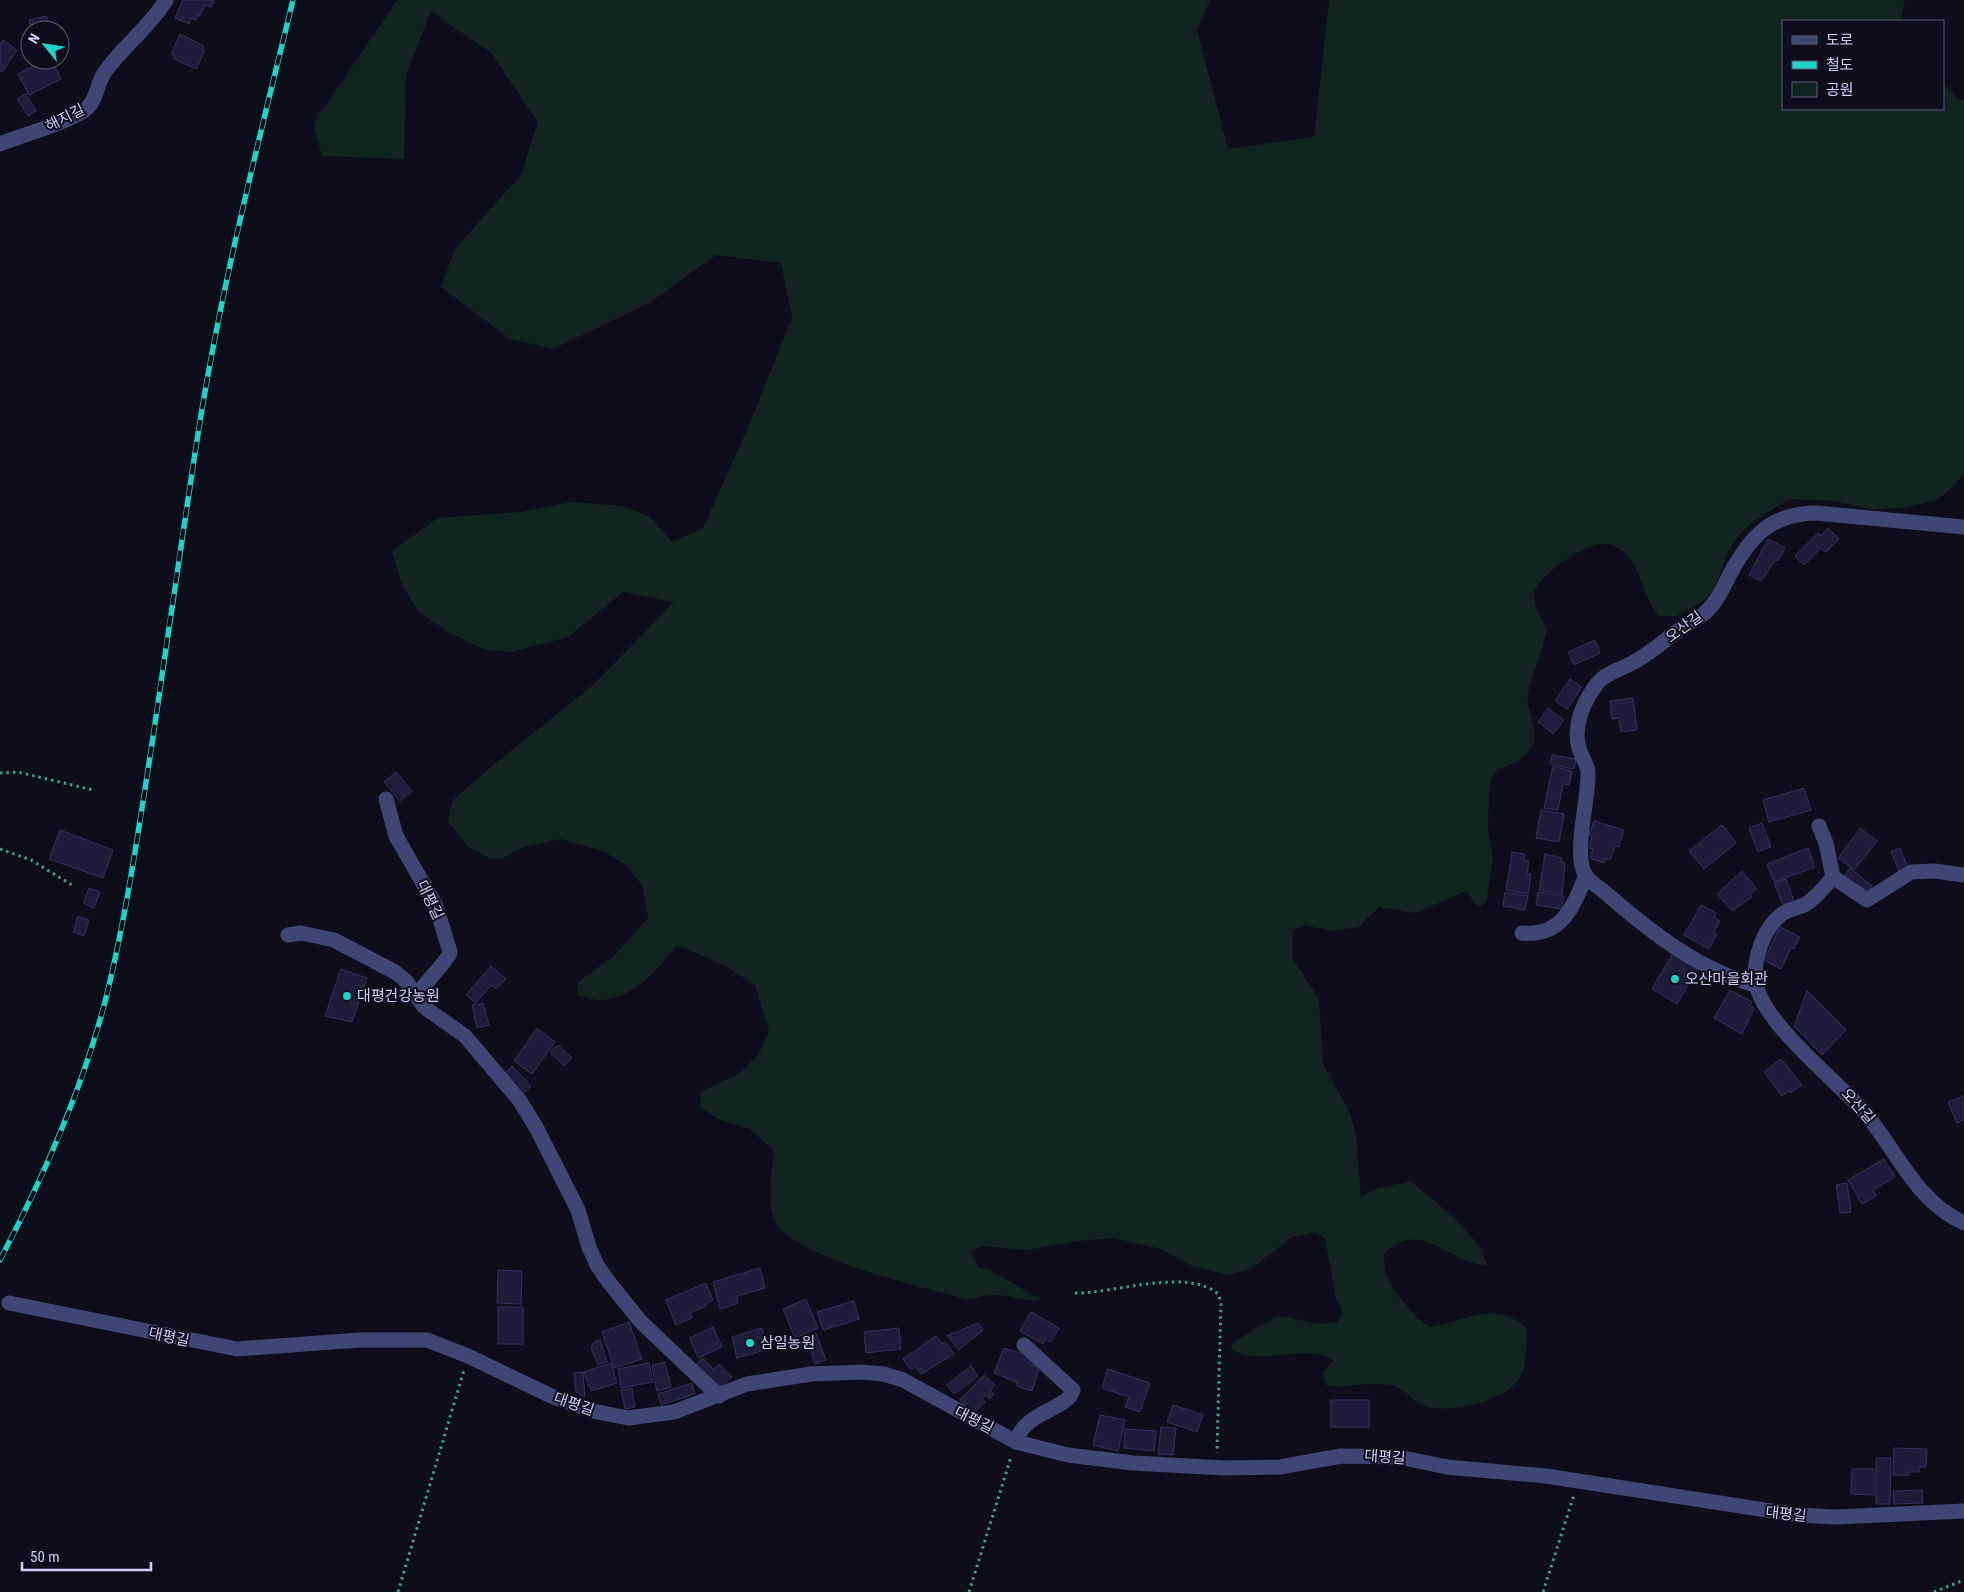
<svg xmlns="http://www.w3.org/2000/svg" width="1964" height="1592" font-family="'Roboto Condensed','Noto Sans KR',sans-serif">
<rect width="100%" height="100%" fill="#0e0e1b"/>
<path fill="#122420" d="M397 0H1210L1197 30 1228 149 1314 137 1329 0H1905L1900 21H1783V109H1943V83L1957 99 1964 100V474L1952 488 1935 501 1901 508 1871 509 1835 501 1790 499 1753 521 1739 535 1728 551 1715 588 1703 601 1677 616H1660C1640 598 1643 561 1618 548 1610 543 1601 543 1592 546 1576 551 1536 577 1534 594 1533 606 1542 620 1547 630 1542 651 1533 672 1528 693 1526 706 1533 719 1534 731 1538 753 1515 764 1498 769L1491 780 1489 793 1488 831 1493 858 1486 902 1481 907 1475 904 1467 891 1415 913 1379 907 1358 927 1333 931 1302 925 1293 932 1292 957 1319 1000 1323 1064 1349 1111 1356 1134 1361 1197 1375 1189 1411 1181C1434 1202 1480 1234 1487 1265 1448 1264 1422 1216 1384 1254 1385 1260 1384 1268 1386 1274 1392 1291 1415 1319 1431 1327 1467 1321 1495 1298 1527 1329 1526 1344 1528 1367 1518 1381 1502 1402 1447 1415 1422 1405 1411 1401 1404 1387 1391 1385 1368 1381 1347 1389 1326 1385L1323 1372 1334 1360C1300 1342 1262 1368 1231 1349L1232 1343 1274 1318 1282 1316 1318 1324 1337 1322 1343 1314 1336 1298 1325 1239 1315 1232 1292 1237 1251 1269 1229 1275 1192 1266 1161 1249 1114 1238 1077 1241 1027 1250 982 1246 971 1252 978 1267 992 1271 1041 1300C1026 1302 1012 1296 997 1295 987 1294 976 1299 965 1299 925 1287 789 1258 774 1219 767 1199 772 1171 774 1150L748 1128 722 1121 700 1107 701 1092 740 1073 759 1054 769 1031 755 985 724 965 677 945C658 968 636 997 603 1000 596 1001 587 997 579 996L577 983 614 956 648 918 642 885 626 865 605 852 561 839 524 847 503 858 491 859 467 846 448 821 452 801 492 766 593 685 674 602 623 592 568 637 511 652 483 649 449 632 419 612 402 585 392 551 438 518 521 512 572 502 623 506 650 517 672 542 703 528 750 423 792 317 781 263 716 255 649 303 553 349 510 339 441 287 455 249 521 175 538 122 491 53 431 11 406 75 404 159 322 156 313 124Z"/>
<g fill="#1d1c39" stroke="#333162">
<path d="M183 0H214L211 7 205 5 200 16 198 15 196 20 191 18 189 24 175 18Z"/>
<path d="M46 16 49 25 32 30 29 20Z"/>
<path d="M180 34 204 46 202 49 205 50 196 69 174 59 175 56 171 54Z"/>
<path d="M3 40 17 50 2 72 0 70V44Z"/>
<path d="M46 60H52L61 79 29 95 18 74Z"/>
<path d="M26 94 36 111 28 116 17 99Z"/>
<path d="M1828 528 1839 539 1826 552 1821 548 1804 565 1795 556 1818 533 1821 536Z"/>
<path d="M1768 539 1785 548 1778 561 1775 560 1761 581 1749 575Z"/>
<path d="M1595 640 1600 653 1574 665 1568 652Z"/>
<path d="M1570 679 1582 687 1567 709 1555 701Z"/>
<path d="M1633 698 1637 730 1621 732 1619 718 1612 719 1610 701Z"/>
<path d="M1548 708 1564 720 1553 734 1538 722Z"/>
<path d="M1552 755 1576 759 1574 769 1550 764Z"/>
<path d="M1553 766 1572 771 1569 785 1563 784 1558 810 1544 808Z"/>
<path d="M396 772 412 791 400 801 384 782Z"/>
<path d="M1804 788 1811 810 1769 822 1763 800Z"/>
<path d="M1541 810 1564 814 1559 842 1536 838Z"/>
<path d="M1594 821 1624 830 1619 847 1615 846 1610 860 1605 859 1604 863 1590 858 1593 849 1589 848 1592 836 1589 835Z"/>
<path d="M1762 823 1771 847 1758 852 1749 828Z"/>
<path d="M1722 825 1736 843 1704 869 1689 851Z"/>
<path d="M1860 828 1877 841 1854 870 1838 858Z"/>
<path d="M60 830 113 850 103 878 49 859Z"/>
<path d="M1808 848 1815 867 1774 882 1767 864Z"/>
<path d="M1900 848 1909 870 1900 874 1891 852Z"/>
<path d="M1512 852 1525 854 1524 860 1529 861 1527 874H1531L1528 894 1506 890Z"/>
<path d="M1545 854 1562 858 1561 862 1565 863 1562 894 1539 890Z"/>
<path d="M1850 868 1872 886 1866 895 1843 877Z"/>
<path d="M1742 871 1757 889 1750 895 1752 897 1732 911 1717 894Z"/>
<path d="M1786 879 1794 901 1783 905 1774 883Z"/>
<path d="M89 888 100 892 94 908 83 903Z"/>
<path d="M1505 892 1528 896 1525 910 1503 906Z"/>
<path d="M1538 892 1564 896 1561 909 1536 905Z"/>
<path d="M1701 905 1716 913 1714 917 1720 921 1714 932 1717 934 1709 949 1684 935Z"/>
<path d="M78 916 89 920 84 936 73 932Z"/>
<path d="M1780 927 1800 937 1794 949 1791 948 1781 969 1764 960Z"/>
<path d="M1673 953 1698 968 1677 1004 1652 989Z"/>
<path d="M491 966 506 979 496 989 491 985 476 1003 466 995Z"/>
<path d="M341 969 367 978 352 1022 325 1016Z"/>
<path d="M1730 990 1752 1002 1750 1006 1754 1008 1742 1034 1714 1018Z"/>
<path d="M1807 991 1846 1030 1822 1055 1794 1026Z"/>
<path d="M483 1003 489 1025 477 1028 472 1005Z"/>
<path d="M537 1028 555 1042 532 1074 514 1061Z"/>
<path d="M558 1045 572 1058 564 1066 550 1052Z"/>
<path d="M1781 1059 1802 1085 1790 1093 1788 1091 1782 1096 1764 1072Z"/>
<path d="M512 1066 531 1086 522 1095 503 1075Z"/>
<path d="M1964 1096V1120L1957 1123 1948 1102Z"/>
<path d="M1884 1159 1895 1177 1873 1190 1876 1196 1862 1204 1848 1180Z"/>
<path d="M1847 1183 1851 1212 1840 1213 1836 1185Z"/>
<path d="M760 1268 765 1288 737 1296 738 1303 720 1309 713 1282Z"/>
<path d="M498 1270 522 1271 521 1304 497 1303Z"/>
<path d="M706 1283 713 1300 706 1304V1306L690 1313 692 1318 676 1325 666 1300Z"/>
<path d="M806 1299 818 1328 795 1338 783 1309Z"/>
<path d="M854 1301 859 1319 823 1330 817 1312Z"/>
<rect x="498" y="1307" width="25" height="37"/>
<path d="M1031 1312 1059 1328 1051 1342 1046 1339 1043 1344 1020 1331Z"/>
<path d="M629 1322 642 1359 614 1368 602 1332Z"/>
<path d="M978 1323 983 1330 959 1350 947 1336Z"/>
<path d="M713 1327 722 1347 698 1358 690 1338Z"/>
<path d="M762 1328 768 1349 737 1358 732 1337Z"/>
<path d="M899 1328 901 1349 866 1353 864 1332Z"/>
<path d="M816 1333 826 1360 815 1364 805 1336Z"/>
<path d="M936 1336 942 1344 946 1342 954 1354 921 1374 916 1367 911 1370 903 1359Z"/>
<path d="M600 1340 607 1362 598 1365 591 1348 594 1342Z"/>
<path d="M1004 1348 1032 1356 1030 1364 1040 1367 1032 1391 1016 1386 1017 1382 994 1373Z"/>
<path d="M702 1358 714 1370 719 1364 732 1377 718 1388 695 1366Z"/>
<path d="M665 1362 671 1387 657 1391 652 1365Z"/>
<path d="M611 1363 617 1383 591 1391 584 1372Z"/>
<path d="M649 1363 653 1382 621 1388 618 1369Z"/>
<path d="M971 1366 978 1376 954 1394 947 1385Z"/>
<path d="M1108 1369 1150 1383 1140 1412 1125 1407 1129 1397 1102 1388Z"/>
<path d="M583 1372 585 1397 576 1392 574 1373Z"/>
<path d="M984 1375 995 1385 990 1390 994 1394 989 1399 986 1395 982 1399 985 1402 973 1414 960 1400Z"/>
<path d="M692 1383 695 1394 661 1405 658 1394Z"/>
<path d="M632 1388 635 1407 625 1409 621 1390Z"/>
<rect x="1331" y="1400" width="38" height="27"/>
<path d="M1173 1405 1203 1415 1197 1432 1167 1422Z"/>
<path d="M1100 1415 1125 1420 1118 1451 1093 1445Z"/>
<path d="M1161 1427 1176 1428 1173 1455 1158 1454Z"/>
<path d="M1125 1429 1156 1431 1154 1451 1124 1448Z"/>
<path d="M1894 1448 1927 1449 1926 1467H1919V1472H1909V1475H1893Z"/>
<path d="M1876 1458H1891L1890 1504H1876Z"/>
<path d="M1852 1469H1874V1495L1851 1494Z"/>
<path d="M1922 1490 1923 1503 1894 1504 1893 1491Z"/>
</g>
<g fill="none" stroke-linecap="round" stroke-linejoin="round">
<g stroke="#3c9e87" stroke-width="3" stroke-dasharray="2.5 4" stroke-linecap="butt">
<path d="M0 773 18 772 93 790"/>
<path d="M0 849 31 860 72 885"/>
<path d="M1075 1293C1112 1294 1187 1267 1218 1294L1221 1302 1217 1453"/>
<path d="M398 1592 464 1370"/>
<path d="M969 1592 1011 1457"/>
<path d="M1543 1592 1574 1495"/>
<path d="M1934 1592 1964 1580"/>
</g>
<g stroke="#3f4674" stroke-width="15">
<path d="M0 144C27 133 56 127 82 112 97 103 96 86 104 73 122 47 149 28 166 0"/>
<path d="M386 799 396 836 436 906 450 952C449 959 423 985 416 996"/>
<path d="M1819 826 1826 843 1833 877"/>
<path d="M1964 875 1935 871 1911 872 1867 900 1833 877C1825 886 1817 897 1806 904 1799 908 1789 909 1782 914 1765 927 1757 950 1755 971 1750 1015 1836 1079 1864 1112 1897 1150 1915 1201 1964 1223"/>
<path d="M1522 933C1561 937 1574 907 1586 875"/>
<path d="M288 935 301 933 334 940 395 972 406 981 424 1007 465 1036 520 1101 536 1127 578 1210 589 1247 597 1265 608 1281 641 1322 719 1396"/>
<path d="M1755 985C1699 970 1651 932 1608 895 1602 889 1589 882 1585 875 1573 851 1589 799 1588 773 1588 764 1581 757 1579 748 1573 728 1582 705 1594 688 1603 673 1620 670 1634 662 1651 653 1665 640 1680 629 1688 623 1698 619 1706 612 1717 602 1723 588 1730 574 1750 537 1771 513 1817 513L1964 527"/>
<path d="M9 1303 237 1349 359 1340H427L468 1356 551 1396 593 1411 628 1418 674 1412 747 1384 811 1374 861 1372 884 1374 903 1380 1016 1442 1068 1455 1133 1463 1224 1468 1280 1467 1341 1456 1399 1457 1447 1467 1546 1476 1798 1515 1836 1517 1964 1511"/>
<path d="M1016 1442C1024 1411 1068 1410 1073 1390L1024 1345"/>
</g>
<g stroke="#1ed4c8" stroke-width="5.5">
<path id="rail" d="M0 1260C44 1176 84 1087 107 994 127 912 139 827 152 744 167 640 182 537 198 434 221 287 258 144 293 0"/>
</g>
<use href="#rail" stroke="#0e0e1b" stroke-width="4" stroke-dasharray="11" stroke-linecap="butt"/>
</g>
<g fill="#1ed4c8" stroke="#0e0e1b" stroke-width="2">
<circle cx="1675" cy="979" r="5"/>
<circle cx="347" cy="996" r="5"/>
<circle cx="750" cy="1343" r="5"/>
</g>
<g text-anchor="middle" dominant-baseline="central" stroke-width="4" stroke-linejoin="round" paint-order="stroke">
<g font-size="15" fill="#ced1f8" stroke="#0e0e1b">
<text transform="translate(65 118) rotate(-27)">해지길</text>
<text transform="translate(1684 627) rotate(-36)">오산길</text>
<text transform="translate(430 900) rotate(64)">대평길</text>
<text transform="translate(1858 1106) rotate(48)">오산길</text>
<text transform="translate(169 1337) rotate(12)">대평길</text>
<text transform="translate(574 1404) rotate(19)">대평길</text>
<text transform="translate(974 1420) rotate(27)">대평길</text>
<text transform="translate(1385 1457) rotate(4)">대평길</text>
<text transform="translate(1786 1514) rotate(6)">대평길</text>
</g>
<g font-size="15" fill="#ced1f8" stroke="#0e0e1b" text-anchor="start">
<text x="1685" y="979">오산마을회관</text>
<text x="357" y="996">대평건강농원</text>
<text x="760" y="1343">삼일농원</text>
</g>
</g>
<rect x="1782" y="20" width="162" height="90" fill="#0e0e1b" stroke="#5b5c73"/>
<rect x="1792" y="36" width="25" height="8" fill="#3f4674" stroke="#5b5c73"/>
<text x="1826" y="45" font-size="15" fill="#ced1f8">도로</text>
<rect x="1792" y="61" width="25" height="8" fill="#1ed4c8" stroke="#5b5c73"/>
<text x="1826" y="70" font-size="15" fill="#ced1f8">철도</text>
<rect x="1792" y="82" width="25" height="15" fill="#122420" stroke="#5b5c73"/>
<text x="1826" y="95" font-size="15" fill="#ced1f8">공원</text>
<g transform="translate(45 45) rotate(300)"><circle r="24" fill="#0e0e1b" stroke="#5b5c73"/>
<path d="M0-4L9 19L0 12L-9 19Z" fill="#1ed4c8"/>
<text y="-8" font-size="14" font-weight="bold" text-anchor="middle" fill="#ced1f8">N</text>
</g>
<path d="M22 1562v8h129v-8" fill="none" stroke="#ced1f8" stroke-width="2.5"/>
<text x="30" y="1562" font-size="15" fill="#ced1f8" stroke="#0e0e1b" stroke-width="4" paint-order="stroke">50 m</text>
</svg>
